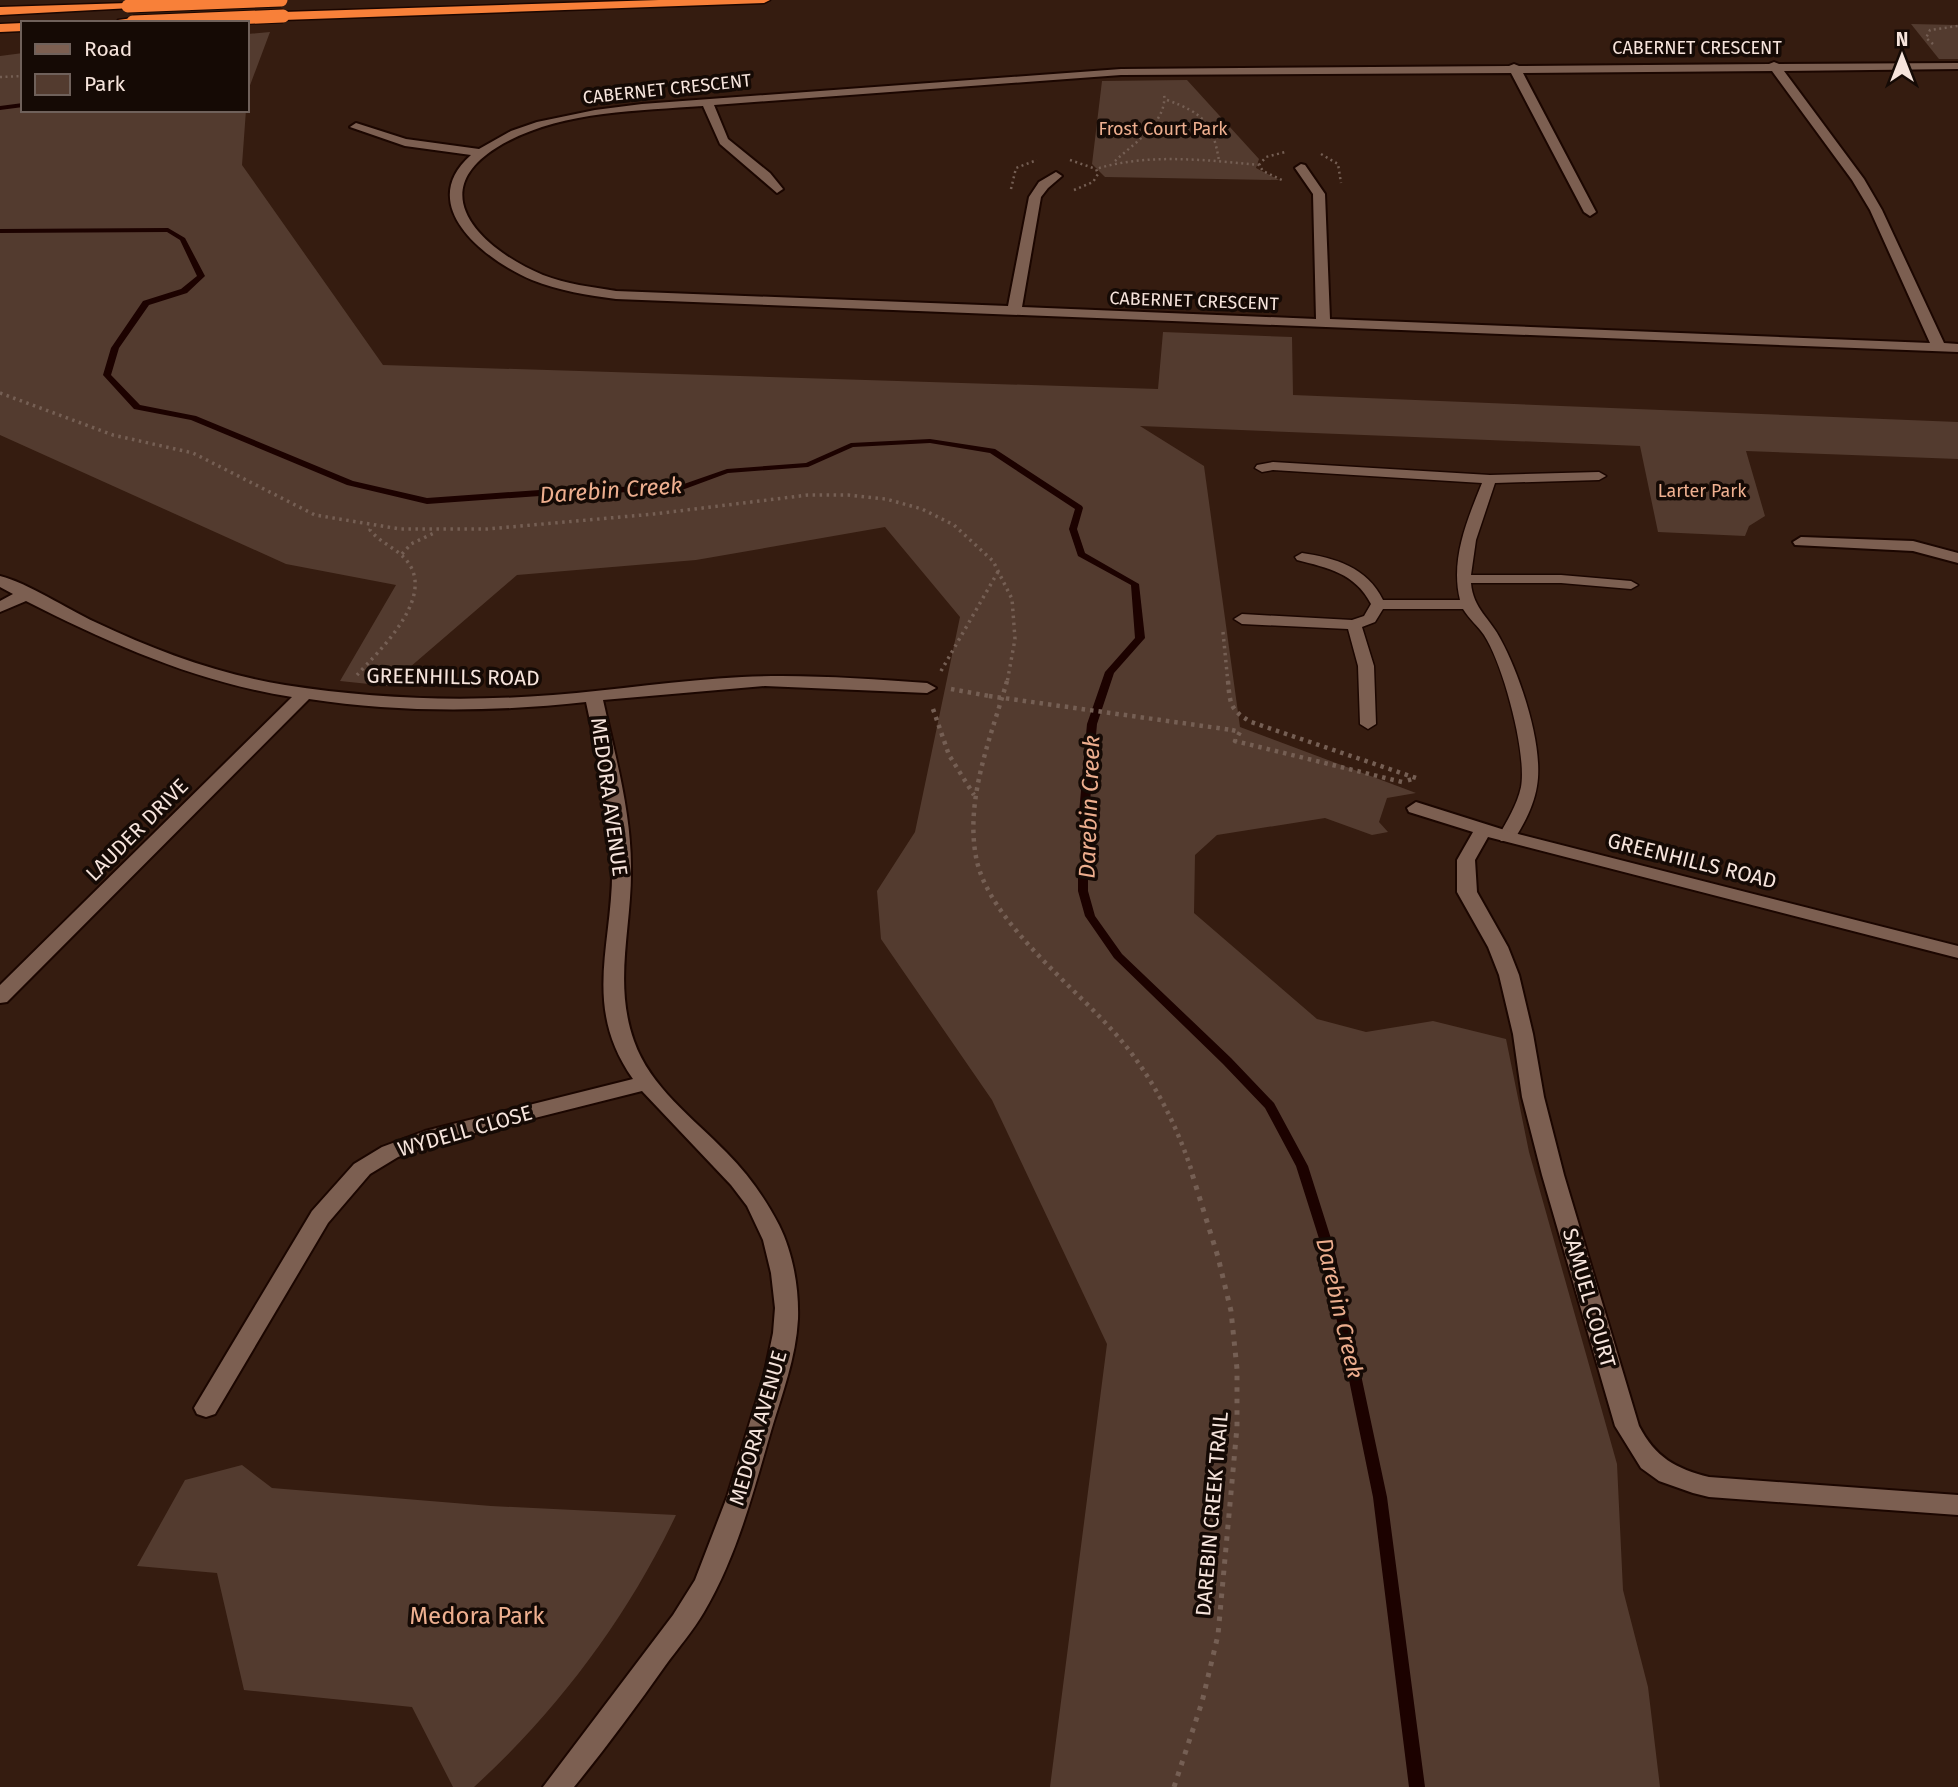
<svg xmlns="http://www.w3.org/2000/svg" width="1958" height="1787" font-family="'Fira Sans',sans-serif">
<rect width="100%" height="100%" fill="#351c10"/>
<g fill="#533b2f">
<path d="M1911 24 1958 25V59H1939Z"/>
<path d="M270 32 249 88 247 94V34Z"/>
<path d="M23 53V110H246L242 165 383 365 1158 389 1163 332 1292 337 1293 395 1958 422V459L1746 451 1765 516 1749 526 1745 536 1658 532 1640 446 1140 426 1204 466 1240 727 1416 793 1387 798 1379 822 1388 832 1372 835 1325 818 1217 835 1195 855 1194 913 1317 1019 1366 1032 1433 1021 1506 1039 1529 1152 1617 1464 1623 1590 1648 1687 1660 1787H1050L1107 1344 992 1100 881 939 877 891 915 832 960 617 885 527 696 560 517 575 388 686 340 681 396 585 286 564 0 435V56Z"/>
<path d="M1187 80 1259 159 1256 168 1279 180 1105 177 1092 164 1102 81Z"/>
<path d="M242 1465 272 1488 491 1506 676 1515C627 1618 558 1710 474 1787H453L412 1707 244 1690 217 1573 137 1566 185 1480Z"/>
</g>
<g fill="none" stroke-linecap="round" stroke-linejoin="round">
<g fill="#1c0200" fill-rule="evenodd">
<path d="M23 103V107L0 110V106Z"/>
<path d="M168 228 185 238 205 276 187 293 149 305 119 348 111 375 140 405 196 416 353 481 427 498 554 489 681 485 727 469 806 463 851 443 930 439 995 449 1082 506 1083 508 1077 529 1085 553 1139 584 1145 638 1114 673 1097 724 1089 813 1094 860 1088 874V891L1095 916 1122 954 1231 1058 1274 1103 1308 1166 1334 1248 1387 1497 1425 1787H1409L1373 1497 1322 1248 1296 1166 1265 1108 1223 1064 1114 958 1085 916 1078 891V874L1084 860 1079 813 1087 724 1105 672 1135 638 1131 585 1078 556 1069 529 1075 509 990 453 930 443 853 447 808 467 728 473 682 490 554 495 427 504 347 485 191 420 134 409 103 375 111 348 143 301 181 289 197 276 180 240 167 232 0 233V229Z"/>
</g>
<g stroke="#1b0600" stroke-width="3">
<path id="service" d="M1273 462 1490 475 1599 472 1606 476 1599 480 1495 483 1476 540 1471 575H1561L1631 581 1638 585 1631 589 1561 583H1471C1473 609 1491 619 1501 640 1520 675 1544 746 1537 786 1534 805 1524 825 1513 841H1501L1498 837C1507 821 1517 805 1521 787 1527 753 1503 664 1484 635 1478 626 1469 619 1463 609H1383L1375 622 1362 627 1374 666 1376 724 1368 729 1360 724 1358 666 1348 629 1242 624 1234 619 1242 614 1352 620 1364 616 1371 604C1355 573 1328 568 1297 560L1295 557 1302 553C1335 558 1367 567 1383 600H1460C1450 560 1467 520 1482 483L1273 470 1262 472 1255 468 1257 465Z"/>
</g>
<g stroke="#1b0600" stroke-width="4">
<g id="minor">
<path d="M1774 62 1779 64 1958 63V69L1784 71 1864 179 1882 210 1944 343 1958 344V352L616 299C588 295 559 291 532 280 485 260 414 205 471 155L405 146 350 127 356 123 406 139 479 149 511 131 537 122 595 110 642 104 1121 69 1509 66 1514 64 1519 66 1769 64ZM1772 71 1852 180 1870 210 1930 343 1330 319 1325 194 1305 165 1301 164 1295 168 1313 194 1316 319 1022 307 1041 197 1048 188 1062 176 1056 172 1039 182 1029 197 1008 306 616 291C592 287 566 284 543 275 489 253 420 196 496 148 555 111 635 111 703 106L720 144 777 193 783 189 770 173 728 139 714 105 1121 75 1511 73 1584 212 1590 216 1596 212 1523 73Z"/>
<path d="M1801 537 1913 541 1958 553V563L1913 551 1795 545 1793 542Z"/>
<path d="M0 576C28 583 67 609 95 622 156 651 218 674 285 685 373 699 463 702 553 695 616 690 679 680 742 677 804 674 866 679 927 683L936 688 927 693 765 686 603 700C615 755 631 811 631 867 632 927 613 982 634 1041 650 1087 693 1118 726 1152 748 1174 765 1198 779 1225 793 1253 799 1288 798 1319 796 1358 782 1394 771 1431 753 1493 737 1556 704 1612 693 1631 678 1648 665 1666 636 1707 606 1748 574 1787H543L673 1615 695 1580 727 1497 764 1376 773 1333 775 1308 771 1273 763 1240 747 1206 731 1185 642 1091 439 1142 398 1157 370 1174 328 1223 215 1414 206 1417 197 1414 194 1408 312 1211 354 1164 382 1147 425 1131 633 1079C580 1004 615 941 612 861 610 807 597 755 586 702 495 712 400 713 309 699L7 1002 0 1003V985L292 697C196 682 111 644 26 601L0 612V601L13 594 0 587Z"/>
<path d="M1416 802 1514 833 1958 946V958L1488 837 1475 860 1477 892 1508 947 1519 975 1533 1034 1544 1097 1564 1175 1639 1426C1655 1457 1676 1469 1709 1477L1958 1495V1515L1709 1497 1693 1493 1659 1481 1641 1468 1615 1426 1542 1175 1522 1097 1513 1034 1499 975 1488 947 1457 892V860L1473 832 1409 812 1407 808Z"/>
</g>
</g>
<g stroke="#1b0600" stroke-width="3">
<g id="motorway">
<path d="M659 0H770L764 3 283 20 277 16 283 12Z"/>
<path d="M128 3 132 4V8L0 15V7Z"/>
<path d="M133 18 138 23H116L118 20Z"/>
<path d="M23 23V31L0 32V24Z"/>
</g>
</g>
<g stroke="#755f54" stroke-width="2.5" stroke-dasharray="2 3.5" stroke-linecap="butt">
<path d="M1933 44 1926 38 1930 30 1958 26"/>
<path d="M0 77 23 76"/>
<path d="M1167 100C1203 113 1213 123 1219 161"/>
<path d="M1321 154 1338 164 1341 183"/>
<path d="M1070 160 1096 169"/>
<path d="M1115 161C1134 143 1168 122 1164 93"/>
<path d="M1259 165 1266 157 1285 152"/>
<path d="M1011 189 1016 168 1037 160"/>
<path d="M1074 190 1093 182 1098 174 1096 169C1147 153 1207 160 1259 165L1263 171 1282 180"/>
</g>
<g stroke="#755f54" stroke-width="3.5" stroke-dasharray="2.5 4.5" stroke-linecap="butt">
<path d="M0 393 113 435 193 453 315 515 400 529H487L654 514 808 495H848L886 499 922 509 954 525 993 561 1012 599 1015 639 1007 683"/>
<path d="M402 554 411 544 436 532"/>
<path d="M1223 632 1228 683"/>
<path d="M941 671 999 570"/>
<path d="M357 675C379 651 430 603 411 567 401 549 382 545 370 530L372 526"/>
</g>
<g stroke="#755f54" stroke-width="4.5" stroke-dasharray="3.5 5" stroke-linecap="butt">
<path d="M1007 681C991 737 965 798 976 857 988 922 1078 989 1120 1039 1152 1077 1175 1121 1191 1169"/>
<path d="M1228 681C1230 704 1230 710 1251 722L1416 778 1406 781"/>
<path d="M951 689 989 696"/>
<path d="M933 709 949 755 974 795"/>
<path d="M1232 730 1240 732 1235 741 1406 783"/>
</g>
<path stroke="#755f54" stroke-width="5" stroke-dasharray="4.5 7" stroke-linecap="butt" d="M1174 1787 1202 1702 1218 1635 1237 1427V1369L1231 1311 1218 1257 1190 1167"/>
<use href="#service" fill="#7c5f51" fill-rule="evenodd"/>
<use href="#minor" fill="#7c5f51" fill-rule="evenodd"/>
<use href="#motorway" fill="#f88039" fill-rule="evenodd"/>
<g stroke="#1b0600" stroke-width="15" stroke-linecap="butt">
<g id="motorway-bridge">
<path d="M128 6 281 0"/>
<path d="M133 22 283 16"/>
</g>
</g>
<path stroke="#755f54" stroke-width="4.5" stroke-dasharray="3.5 5" stroke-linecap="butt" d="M989 696 1232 730"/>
<use href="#motorway-bridge" stroke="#f88039" stroke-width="13"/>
</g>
<g text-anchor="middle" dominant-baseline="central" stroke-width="7" stroke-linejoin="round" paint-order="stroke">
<g font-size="18" fill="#f6e4dc" stroke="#150a05">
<text x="1697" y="48">CABERNET CRESCENT</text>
<text transform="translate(667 89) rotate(-6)">CABERNET CRESCENT</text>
<text transform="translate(1194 301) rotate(2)">CABERNET CRESCENT</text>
</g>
<g font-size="18" fill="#efb090" stroke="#150a05">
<text x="1163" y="129">Frost Court Park</text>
<text x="1702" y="491">Larter Park</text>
</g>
<g font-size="21" fill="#f6e4dc" stroke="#150a05">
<text transform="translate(453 677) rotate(1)">GREENHILLS ROAD</text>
<text transform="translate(609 797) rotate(82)">MEDORA AVENUE</text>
<text transform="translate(137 830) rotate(-45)">LAUDER DRIVE</text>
<text transform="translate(1692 861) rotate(14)">GREENHILLS ROAD</text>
<text transform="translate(465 1131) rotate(-16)">WYDELL CLOSE</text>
<text transform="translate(1589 1298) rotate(74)">SAMUEL COURT</text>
<text transform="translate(758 1428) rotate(-74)">MEDORA AVENUE</text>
<text transform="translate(1212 1514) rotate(-85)">DAREBIN CREEK TRAIL</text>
</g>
<g font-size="23" font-style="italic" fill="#edae8e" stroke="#150a05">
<text transform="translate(611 490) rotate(-4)">Darebin Creek</text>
<text transform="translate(1089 807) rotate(-88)">Darebin Creek</text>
<text transform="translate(1340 1308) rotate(77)">Darebin Creek</text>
</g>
<g font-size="24" fill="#efb090" stroke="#150a05">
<text x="477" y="1616">Medora Park</text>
</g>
</g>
<rect x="21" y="21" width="228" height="91" fill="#150a05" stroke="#6f615b" stroke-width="2"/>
<rect x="35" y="44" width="35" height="10" fill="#7c5f51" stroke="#6f615b" stroke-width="2"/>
<text x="84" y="56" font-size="21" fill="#f6e4dc">Road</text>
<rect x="35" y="74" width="35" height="21" fill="#533b2f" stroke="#6f615b" stroke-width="2"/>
<text x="84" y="91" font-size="21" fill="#f6e4dc">Park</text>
<g transform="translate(1902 56)" stroke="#150a05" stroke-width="5" paint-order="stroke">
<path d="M0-5L12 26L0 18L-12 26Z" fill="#f6e4dc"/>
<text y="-10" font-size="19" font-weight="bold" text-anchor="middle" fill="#f6e4dc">N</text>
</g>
</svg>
